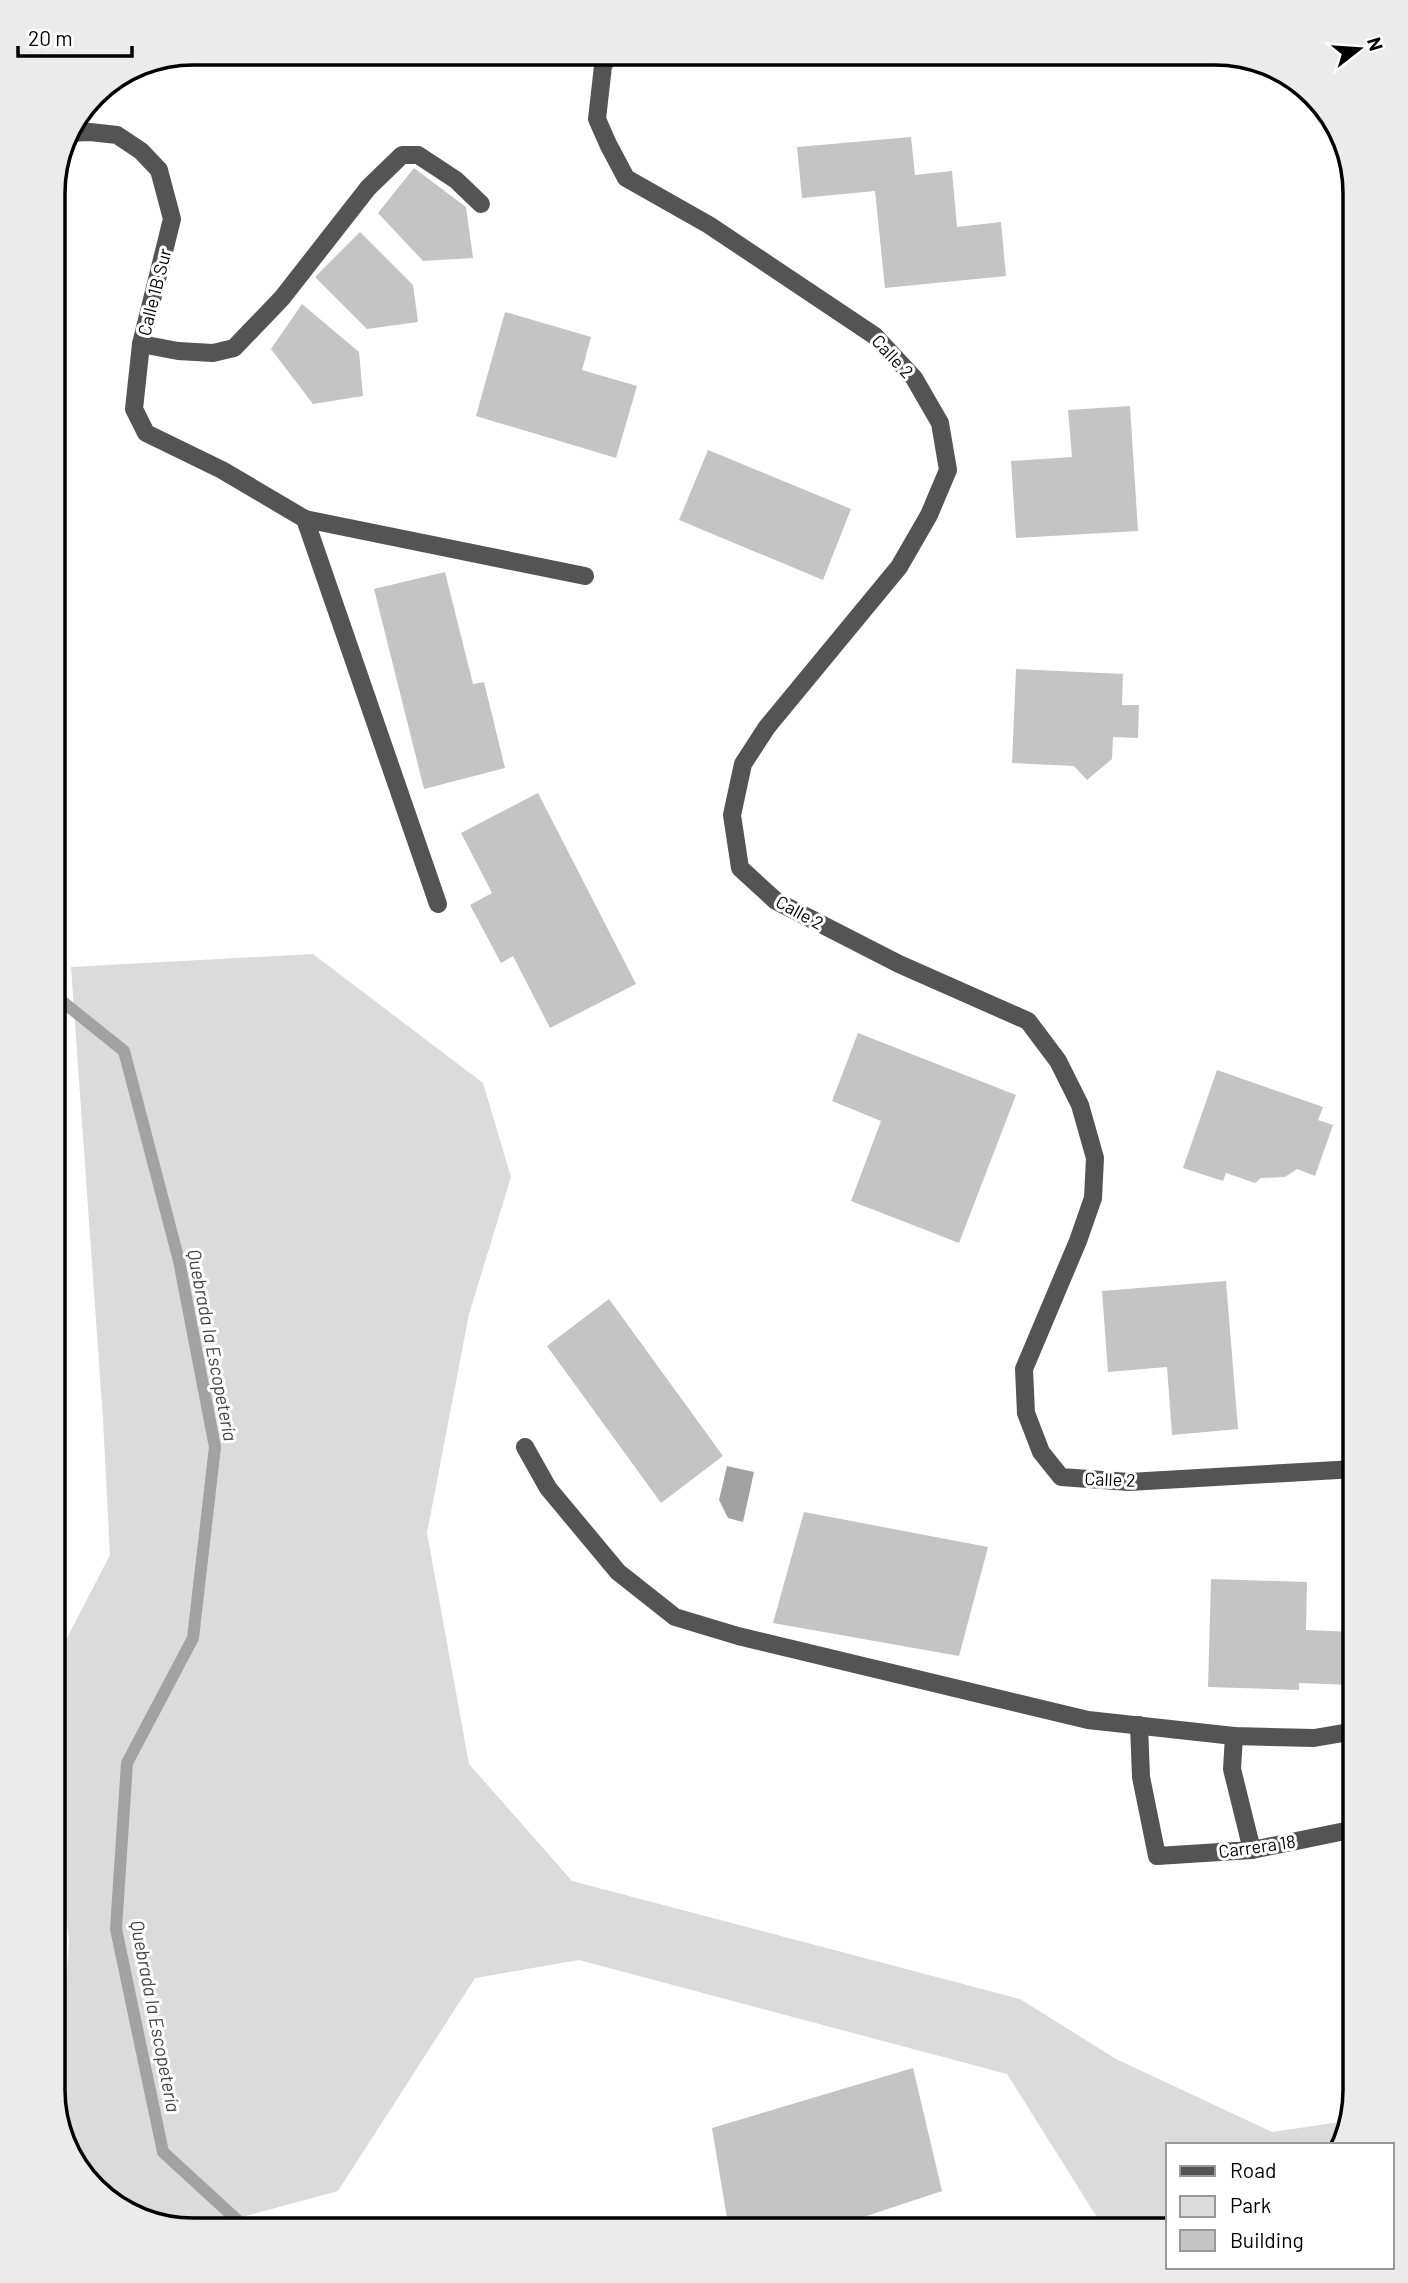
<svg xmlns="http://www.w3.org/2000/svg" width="1408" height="2283" font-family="Barlow,sans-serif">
<rect width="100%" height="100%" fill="#fff"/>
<path fill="#dbdbdb" d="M313 954 483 1083 511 1177 469 1314 427 1533 469 1764 572 1881 1020 1999 1116 2059 1272 2132 1347 2121 1341 2145H1168V2230H1105L1007 2074 579 1960 475 1978 338 2191 194 2230H184L115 2207 67 2153 53 2090V2027L65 2001 69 1940 60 1874 59 1804 53 1769V1665L110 1555 103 1419 71 967Z"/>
<path fill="#a2a2a2" d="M727 1466 754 1472 743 1522 728 1518 719 1500Z"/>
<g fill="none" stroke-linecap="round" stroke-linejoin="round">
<path stroke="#a2a2a2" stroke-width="12" d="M53 994 124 1051 179 1261 215 1447 193 1638 127 1763 116 1929 163 2152 248 2230"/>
</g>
<g fill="#c4c4c4">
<path d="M911 137 915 175 952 171 957 227 1001 222 1006 276 885 288 875 191 802 198 797 147Z"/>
<path d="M414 168 466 207 473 258 423 261 378 213Z"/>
<path d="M360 232 413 285 418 322 367 329 315 277Z"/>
<path d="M302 304 359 352 363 396 313 404 271 349Z"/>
<path d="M505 312 591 337 582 370 637 386 616 458 476 416Z"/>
<path d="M1130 406 1138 531 1016 538 1011 461 1072 457 1068 410Z"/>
<path d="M708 450 851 509 823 580 679 520Z"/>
<path d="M445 572 473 684 484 682 505 768 424 789 374 589Z"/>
<path d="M1016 669 1123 674 1122 705H1139L1138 738 1113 737 1112 759 1087 780 1074 766 1012 763Z"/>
<path d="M538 793 636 984 550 1028 513 956 501 963 470 905 492 893 461 833Z"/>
<path d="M858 1033 1016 1095 959 1243 851 1201 881 1121 832 1101Z"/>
<path d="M1217 1070 1323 1107 1318 1120 1333 1125 1315 1176 1297 1169 1285 1177 1261 1178 1255 1183 1226 1173 1223 1181 1183 1168Z"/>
<path d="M1226 1281 1238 1429 1172 1435 1167 1367 1108 1372 1102 1291Z"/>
<path d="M609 1299 723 1456 661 1503 547 1346Z"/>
<path d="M804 1512 988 1547 959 1656 773 1623Z"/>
<path d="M1211 1579 1307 1582 1306 1630 1355 1632V1701H1352L1353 1685 1299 1683V1690L1208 1687Z"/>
<path d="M913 2068 942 2191 824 2230H729L712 2128Z"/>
</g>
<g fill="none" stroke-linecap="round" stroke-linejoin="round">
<g stroke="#545454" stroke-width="18">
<path d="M610 53 603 66 597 119 608 144 626 178 709 225 875 336 914 378 940 423 948 470 929 515 899 567 767 727 743 764 732 815 740 868 776 901 899 964 1028 1021 1058 1061 1080 1105 1095 1158 1093 1198 1078 1241 1024 1369 1026 1413 1041 1452 1061 1477 1129 1482 1355 1469"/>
<path d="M67 133 90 132 117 135 141 151 159 170 172 219 141 344 134 409 146 433 222 470 305 519 438 904"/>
<path d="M141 344 178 351 213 353 234 348 282 298 368 188 402 155H418L456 180 481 204"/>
<path d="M305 519 585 576"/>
<path d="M525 1447 548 1488 618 1572 675 1617 738 1636 1088 1720 1234 1736 1314 1738 1355 1731"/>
<path d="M1139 1725 1141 1777 1157 1856 1252 1850 1355 1829"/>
<path d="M1234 1736 1232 1769 1252 1850"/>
</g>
</g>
<g text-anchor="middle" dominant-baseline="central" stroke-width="6" stroke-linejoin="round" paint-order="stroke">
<g font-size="18" fill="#000" stroke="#fff">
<text transform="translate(154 292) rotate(-76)">Calle 1B Sur</text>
<text transform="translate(893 356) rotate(47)">Calle 2</text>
<text transform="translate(800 912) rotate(29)">Calle 2</text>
<text transform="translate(1110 1479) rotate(2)">Calle 2</text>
<text transform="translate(1257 1846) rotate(-8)">Carrera 18</text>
</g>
<g font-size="19" font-style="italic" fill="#434343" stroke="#fff">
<text transform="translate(213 1345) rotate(79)">Quebrada la Escopetería</text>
<text transform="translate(156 2016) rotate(79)">Quebrada la Escopetería</text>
</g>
</g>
<path d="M0 0H1408V2283H0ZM193 65H1215A128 128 0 0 1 1343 193V2090A128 128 0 0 1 1215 2218H193A128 128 0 0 1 65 2090V193A128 128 0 0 1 193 65Z" fill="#ebebeb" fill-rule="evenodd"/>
<path fill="none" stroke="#000" stroke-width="3.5" d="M193 65H1215A128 128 0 0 1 1343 193V2090A128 128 0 0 1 1215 2218H193A128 128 0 0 1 65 2090V193A128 128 0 0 1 193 65Z"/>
<rect x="1166" y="2143" width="228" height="126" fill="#ffffff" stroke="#999999" stroke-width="2"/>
<rect x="1180" y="2166" width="35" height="10" fill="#545454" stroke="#999999" stroke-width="2"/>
<text x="1230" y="2178" font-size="21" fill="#000000">Road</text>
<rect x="1180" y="2196" width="35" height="21" fill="#dbdbdb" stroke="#999999" stroke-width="2"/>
<text x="1230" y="2213" font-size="21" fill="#000000">Park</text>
<rect x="1180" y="2230" width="35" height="21" fill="#c4c4c4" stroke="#999999" stroke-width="2"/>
<text x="1230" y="2248" font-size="21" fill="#000000">Building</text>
<g transform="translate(1359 49) rotate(73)" stroke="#ffffff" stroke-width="5" paint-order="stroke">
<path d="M0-5L12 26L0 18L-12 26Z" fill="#000000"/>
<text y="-10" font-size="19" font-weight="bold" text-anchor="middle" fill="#000000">N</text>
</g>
<path d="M18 46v10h114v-10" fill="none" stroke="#000000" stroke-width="3.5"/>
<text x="28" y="46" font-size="21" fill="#000000" stroke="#ffffff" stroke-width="5" paint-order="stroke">20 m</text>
</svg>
